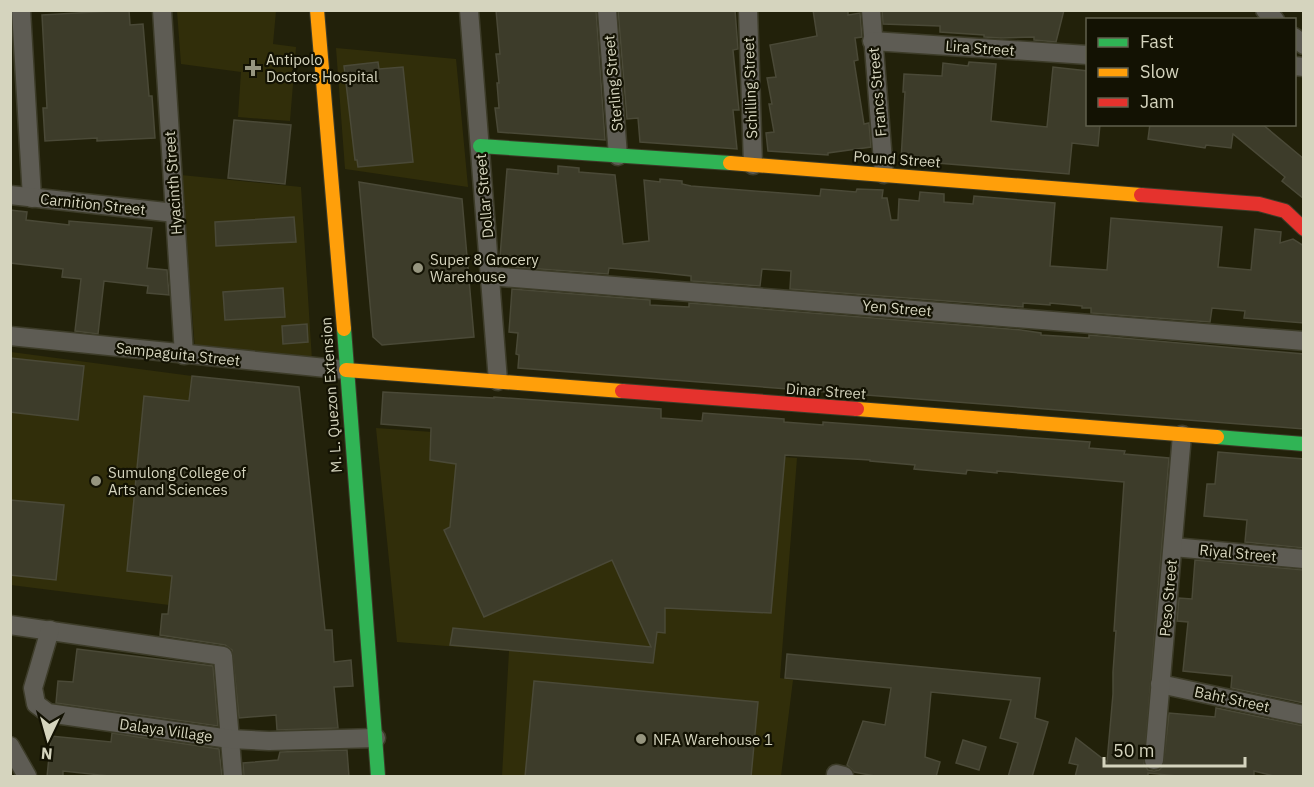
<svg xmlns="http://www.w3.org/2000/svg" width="1314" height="787" font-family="'IBM Plex Sans',sans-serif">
<rect width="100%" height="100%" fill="#22210a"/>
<g fill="#312e0a">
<path d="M177 11H276L273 44 296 47 290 121 238 117 241 72 181 64Z"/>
<path d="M336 48 456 59 468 187 345 169Z"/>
<path d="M181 175 301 187 312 360 195 349Z"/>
<path d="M11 352 192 376 169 605 11 585Z"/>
<path d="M376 428 797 458 780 678 793 680 781 776H502L509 651 397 642Z"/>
</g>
<g fill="#3d3c2a" stroke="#4a4937" stroke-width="1.5">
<path d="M129 10 130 25 143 24 149 96H152L155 138 97 141V138L45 141 43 108H47L42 15Z"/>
<path d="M496 10H596L605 140 498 132 495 108H499L497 83H499L496 54H500Z"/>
<path d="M618 10H735L738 49 733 50 739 110H733L737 149 640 142 638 118 627 119Z"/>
<path d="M813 10H848V15L860 13 862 37 855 38 858 60 854 61 864 124 869 123 871 147 828 153V155L768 151 766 133 774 132 769 104H772L767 78 776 77 770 45 817 36Z"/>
<path d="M882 10H1064L1056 42 1034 40V37L1001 38 984 37V35L940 32V26L883 24Z"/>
<path d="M378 62 379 69 403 67 413 162 358 167 357 160H355L344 66Z"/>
<path d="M969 62 996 64 991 121 1047 127 1053 67 1088 71V124H1100L1098 146 1072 143 1069 174 901 160 905 92H903L904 74 942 76 943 63 968 66Z"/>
<path d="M234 120 291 125 285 184 228 178Z"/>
<path d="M1150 124H1262L1304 159V199L1282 181 1285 177 1233 134 1231 148 1206 145 1205 148 1148 139Z"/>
<path d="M558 166 579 168V172L615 175 623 244 649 241 644 180 660 182V179L682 181V184L691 186 820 196 821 189 856 192 857 189 883 190 882 198H887L891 220H898L899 199 919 201 920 192 944 194V202L973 204 974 196 1055 203 1050 266 1107 270 1111 218 1222 227 1218 267 1251 270 1255 229 1281 232 1280 243 1293 239 1304 246V323L1244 318 1245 311 1212 308 1210 322 1091 313V308H1082V306L1050 303V305L1023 303V307L790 289 791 271 762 269 760 286 691 281V276L654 272 609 268 608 274 513 267 514 260 500 259V257L507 169 558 174Z"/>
<path d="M359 182 462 199 474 337 382 345 373 337Z"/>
<path d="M10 210 27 212 26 220 69 225V221L152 228 147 268 167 270 169 295 147 293 148 286 104 281 98 334 75 331 81 279 62 277 63 269 10 263Z"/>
<path d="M294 217 296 242 216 246 215 222Z"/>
<path d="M283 288 285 317 225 320 223 292Z"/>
<path d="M512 289 650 300V305L689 307V303L1021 330 1041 333V335L1089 338V335L1304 354V429L518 368 519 355 516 354 518 333 509 332Z"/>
<path d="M307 324 308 342 283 344 282 326Z"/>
<path d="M10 358 84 366 78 420 10 412Z"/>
<path d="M192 376 299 387 325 630H332L334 662 351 660 353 686 334 687 338 728 277 730 276 715 239 718 232 650 225 645 160 635 162 614H168L172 576 127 571 144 396 189 401Z"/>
<path d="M383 392 494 398V397L661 409V418L702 421 703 413 784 419V422L823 425V422L1090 442 1089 448 1125 451 1124 454 1169 458 1144 764 1148 770 1154 771 1159 770 1163 766 1169 713 1215 717 1216 708 1304 726V777H1278L1254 771V777H1187L1148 773V777H1075L1078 765 1069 763 1076 738 1107 762 1113 694V672L1116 631H1114L1124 482 997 471V473L967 470 966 474 914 469 915 465 870 461V460L785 455 771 613 665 608V633L657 632 653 663 450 645 453 628 651 647 612 560 484 617 444 530 450 527 456 464 430 460 431 428 381 424Z"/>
<path d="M1218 452 1304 459V548L1245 542 1247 520 1204 516 1207 484H1215Z"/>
<path d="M10 500 64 505 56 580 10 575Z"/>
<path d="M1195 560 1304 570V703L1231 688 1232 676 1183 671 1188 622 1177 621 1179 598 1192 599Z"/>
<path d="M77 649 213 666 218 726 56 703 58 681 73 682Z"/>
<path d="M787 654 1040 678 1035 718 1048 722 1032 777H1008L1018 743 1000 738 1011 700 931 692 925 757 940 762 936 777H880L854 772 847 765 863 721 885 725 891 688 785 678Z"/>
<path d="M534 681 758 702 751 777H525Z"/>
<path d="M112 733 219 749 222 777H119L63 771V777H47L51 736 111 742Z"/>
<path d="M963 740 986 747 979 770 956 763Z"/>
<path d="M347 750 349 777H244L243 763 278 760 280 752Z"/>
</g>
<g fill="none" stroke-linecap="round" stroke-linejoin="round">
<g stroke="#3d3c29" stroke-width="21">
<g id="street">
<path d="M21 10 32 198"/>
<path d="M162 10 184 355"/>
<path d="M469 10 498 381"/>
<path d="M607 10 618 156"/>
<path d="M748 10 753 165"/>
<path d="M871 10 884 174"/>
<path d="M1265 10 1275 20"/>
<path d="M1294 37 1304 45"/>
<path d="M872 41 1088 55"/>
<path d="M1294 66 1304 67"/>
<path d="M10 195 175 213"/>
<path d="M490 276 1304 341"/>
<path d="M10 336 346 370"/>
<path d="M1173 547 1304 559"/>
<path d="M10 625 223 656 233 776"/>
<path d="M50 630 33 688 36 704 48 713 230 739 269 741 376 738"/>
<path d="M1160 684 1304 715"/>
<path d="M10 746 27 776"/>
<path d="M1154 760 1182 435"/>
<path d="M836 776V774L844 776"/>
</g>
</g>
<g stroke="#3d3c29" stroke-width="16">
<g id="fast">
<path d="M480 146 730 163"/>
<path d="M344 329 378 776"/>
<path d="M1217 437 1304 444"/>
</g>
</g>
<g stroke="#3d3c29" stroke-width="16">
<g id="slow">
<path d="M317 10 344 329"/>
<path d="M730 163 1141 195"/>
<path d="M346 370 622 391"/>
<path d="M857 409 1217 437"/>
</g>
</g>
<g stroke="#3d3c29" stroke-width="16">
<g id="jam">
<path d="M1141 195 1259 204 1285 211 1304 229"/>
<path d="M622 391 857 409"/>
</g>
</g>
<use href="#street" stroke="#5e5c54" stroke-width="18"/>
<use href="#fast" stroke="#30b455" stroke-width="14"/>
<use href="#slow" stroke="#ff9f0a" stroke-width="14"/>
<use href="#jam" stroke="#e5322d" stroke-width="14"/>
</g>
<g fill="#96957f" stroke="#131203" stroke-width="2">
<path d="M250 59h6v6h6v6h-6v6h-6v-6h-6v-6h6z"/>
<circle cx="418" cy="268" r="6"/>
<circle cx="96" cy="481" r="6"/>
<circle cx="641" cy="739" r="6"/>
</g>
<g text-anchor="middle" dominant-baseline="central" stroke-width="4.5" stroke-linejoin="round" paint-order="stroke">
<g font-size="15" fill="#d5d4be" stroke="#131203">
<text transform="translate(980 48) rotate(4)">Lira Street</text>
<text transform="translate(613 83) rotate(-95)">Sterling Street</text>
<text transform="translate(750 88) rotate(-92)">Schilling Street</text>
<text transform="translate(877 92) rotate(-95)">Francs Street</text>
<text transform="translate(897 159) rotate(4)">Pound Street</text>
<text transform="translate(173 183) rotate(-94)">Hyacinth Street</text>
<text transform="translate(484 196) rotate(-95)">Dollar Street</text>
<text transform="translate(93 204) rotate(6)">Carnition Street</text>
<text transform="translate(897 308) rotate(5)">Yen Street</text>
<text transform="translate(178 354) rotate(6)">Sampaguita Street</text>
<text transform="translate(826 391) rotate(4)">Dinar Street</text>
<text transform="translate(331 395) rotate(-94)">M. L. Quezon Extension</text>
<text transform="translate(1238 553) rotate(5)">Riyal Street</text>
<text transform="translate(1168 598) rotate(-85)">Peso Street</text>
<text transform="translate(1232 699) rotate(12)">Baht Street</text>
<text transform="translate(166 730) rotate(8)">Dalaya Village</text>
</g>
<g font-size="15" fill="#d5d4be" stroke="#131203" text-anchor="start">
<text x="266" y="59">Antipolo<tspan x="266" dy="17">Doctors Hospital</tspan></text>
<text x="430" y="259">Super 8 Grocery<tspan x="430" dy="17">Warehouse</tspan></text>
<text x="108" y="472">Sumulong College of<tspan x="108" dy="17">Arts and Sciences</tspan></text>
<text x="653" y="739">NFA Warehouse 1</text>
</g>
</g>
<rect width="1314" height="787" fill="none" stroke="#d5d4be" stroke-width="24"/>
<rect x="1086" y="18" width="210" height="108" fill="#131203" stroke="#61604e" stroke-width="1.5"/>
<rect x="1098" y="38" width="30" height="9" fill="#30b455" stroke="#61604e" stroke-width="1.5"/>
<text x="1140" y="48" font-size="18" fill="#d5d4be">Fast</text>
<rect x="1098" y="68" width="30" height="9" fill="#ff9f0a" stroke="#61604e" stroke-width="1.5"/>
<text x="1140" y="78" font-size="18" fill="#d5d4be">Slow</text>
<rect x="1098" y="98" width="30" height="9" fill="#e5322d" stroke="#61604e" stroke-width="1.5"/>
<text x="1140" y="108" font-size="18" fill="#d5d4be">Jam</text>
<g transform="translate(48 739) rotate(185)" stroke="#131203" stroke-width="4.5" paint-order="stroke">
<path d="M0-4.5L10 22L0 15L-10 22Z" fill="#d5d4be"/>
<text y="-9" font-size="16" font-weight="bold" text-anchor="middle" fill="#d5d4be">N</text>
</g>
<path d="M1104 757v9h141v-9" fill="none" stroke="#d5d4be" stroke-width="3"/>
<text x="1113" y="757" font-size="18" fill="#d5d4be" stroke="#131203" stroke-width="4.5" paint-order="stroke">50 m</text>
</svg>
